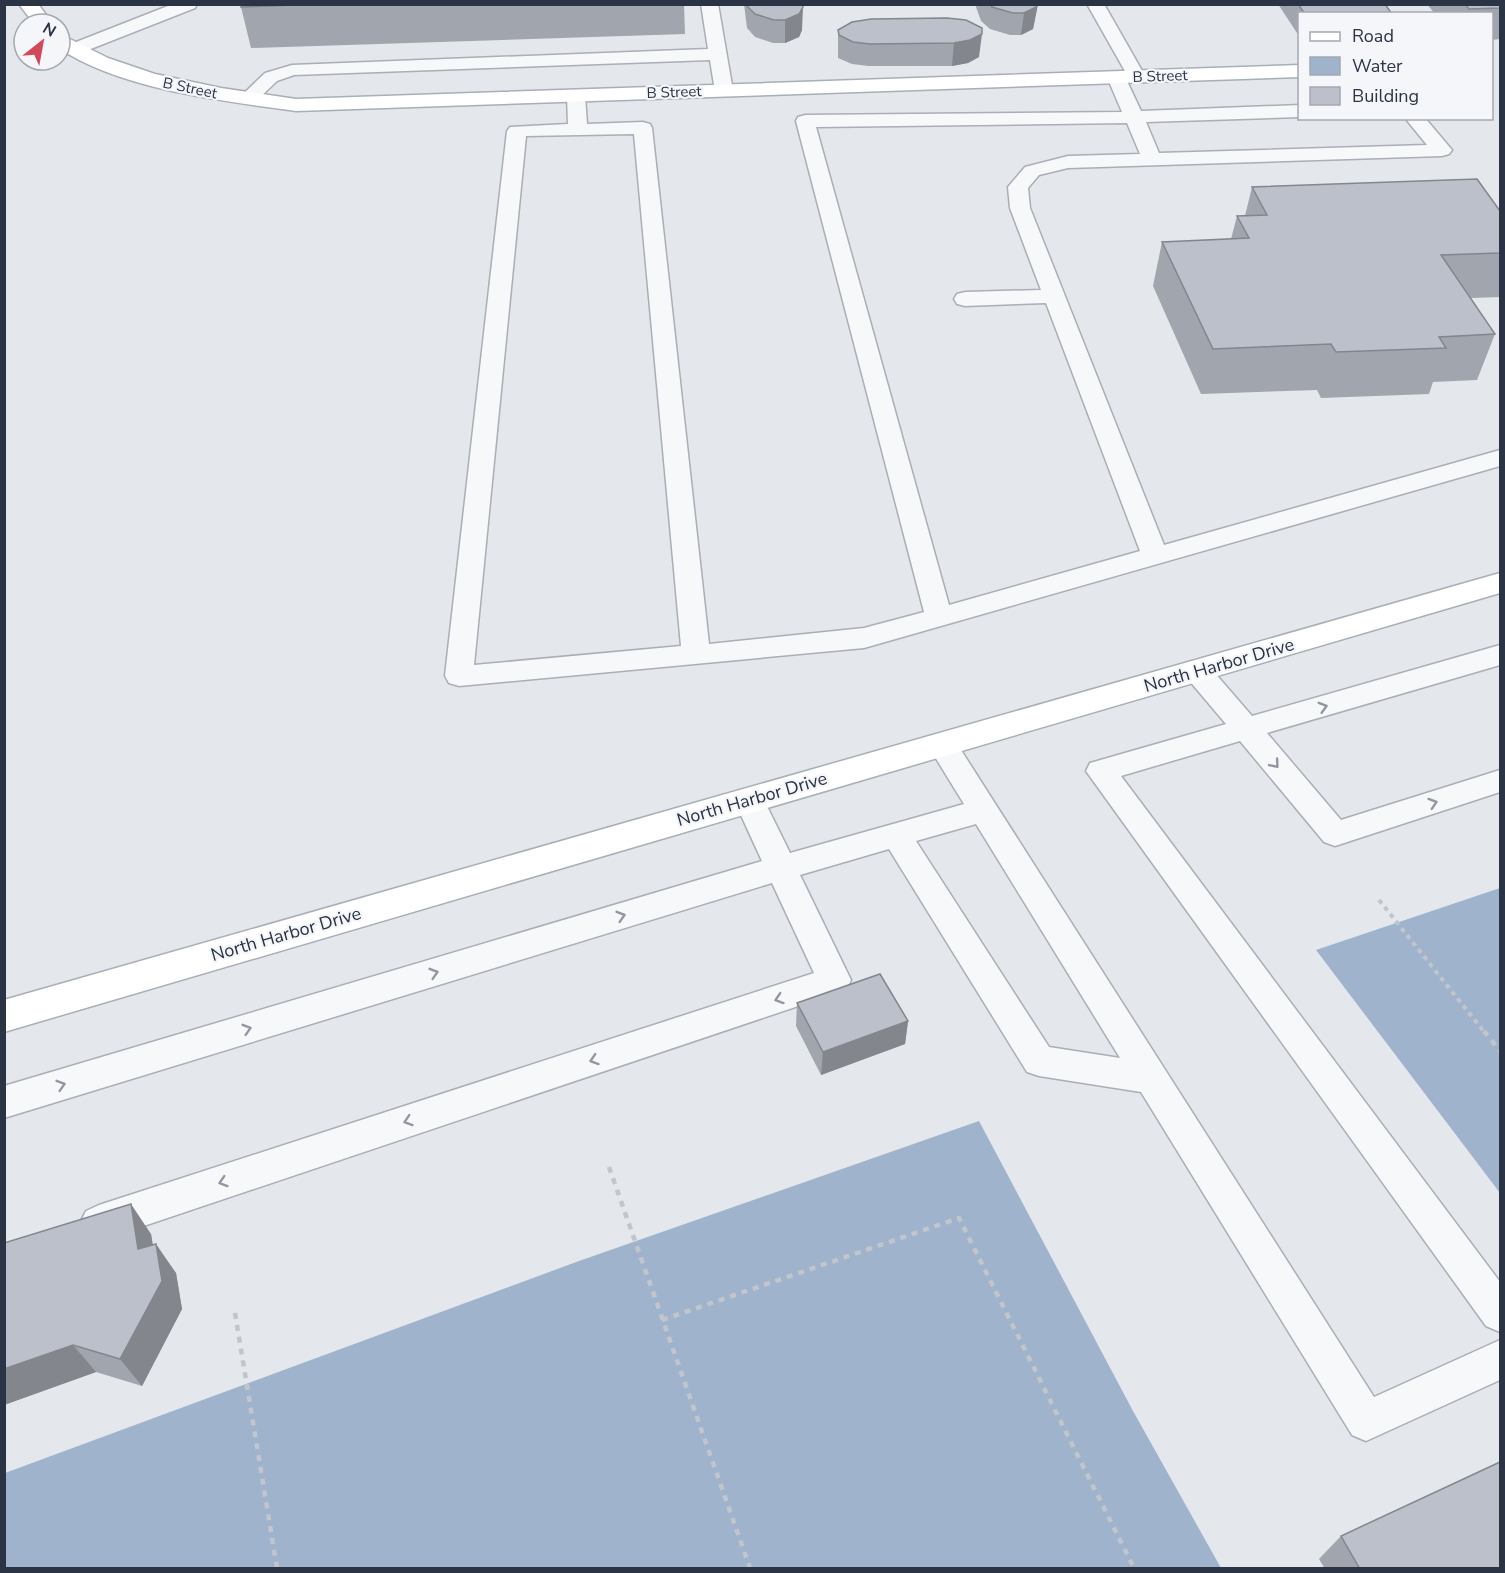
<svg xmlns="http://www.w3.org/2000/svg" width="1505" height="1573" font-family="'Nunito Sans',sans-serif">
<rect width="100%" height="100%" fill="#e4e7ec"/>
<g fill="#9fb4cc">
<path d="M1500 888V1193L1316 950Z"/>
<path d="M979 1121 1133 1411 1221 1568H5V1473L579 1261Z"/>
</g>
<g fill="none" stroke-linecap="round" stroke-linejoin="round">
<g stroke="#a9aeb7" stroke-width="3">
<g id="lane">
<path d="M173 4H197L195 8 78 54H66L63 50 66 46Z"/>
<path d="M701 4H718L733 91 730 95H718L715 91 710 60 294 75 277 81 255 102H241L239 98 265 73 292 65 708 49Z"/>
<path d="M1087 4H1104L1145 76 1142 80H1130Z"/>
<path d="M1116 72 1122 73 1125 77 1141 111 1300 105V117L1146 122 1159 153 1427 145 1405 118H1425L1452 150 1449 154 1442 156 1068 168 1039 175 1028 188 1030 208 1164 545 1500 450V466L864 648 459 686 449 683 445 676 507 131 510 127 568 124 567 96 569 92H583L585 96 587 124 643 122 650 124 652 128 709 644 864 628 924 612 796 121 798 117 805 115 1122 112 1107 77 1110 73ZM1127 123 1140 154 1068 156 1025 167 1008 187 1010 208 1041 290 965 292 957 294 954 299 957 304 965 306 1046 303 1140 551 949 605 816 127ZM634 134 681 646 474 665 526 136Z"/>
<path d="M1500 645V665L1267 733 1341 820 1500 770V792L1335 846 1324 842 1240 741 1121 776 1500 1282V1332L1486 1326 1086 771 1090 763 1226 724 1187 678 1183 671 1187 664 1197 661 1207 664 1252 716Z"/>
<path d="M942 733 952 736 1374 1397 1500 1340V1380L1366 1441 1352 1435 1141 1092 1039 1076 1027 1072 889 849 800 875 851 980 846 990 99 1241 86 1235 80 1223 86 1211 99 1205 814 973 772 883 4 1118V1086L762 861 734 800 738 792 749 789 760 792 790 853 964 804 927 744 932 736ZM976 824 1120 1058 1049 1047 916 841Z"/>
</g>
</g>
<g stroke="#a9aeb7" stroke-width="3">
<g id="secondary">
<path d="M19 4H38L53 24H34Z"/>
<path d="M60 34 108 58 155 74 221 88 296 99 1300 65V77L296 111C223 101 123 90 60 49Z"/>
<path d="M1500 573V593L4 1032V1000Z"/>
</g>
</g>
<path stroke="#c2c5cb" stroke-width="4" stroke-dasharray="4.5 4.5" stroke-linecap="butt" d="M1379 900 1485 1033"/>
<g stroke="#c2c5cb" stroke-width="4.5" stroke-dasharray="6 6" stroke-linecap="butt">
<path d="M1484 1031 1500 1051"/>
<path d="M609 1167 750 1568"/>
<path d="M235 1313 277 1568"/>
<path d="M662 1320 959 1218 1134 1568"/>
</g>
<use href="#lane" fill="#f7f8fa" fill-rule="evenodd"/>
<use href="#secondary" fill="#fff" fill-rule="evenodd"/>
</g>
<g fill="#a1a5ae">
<path d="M242 4H684L685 34 251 48 241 7Z"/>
<path d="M744 4H802V30L799 37 785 43H773L755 37 747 28Z"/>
<path d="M975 4H1038L1033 29 1021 35H1010L990 29 981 21Z"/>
<path d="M1278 4H1385L1392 14H1299V36Z"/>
<path d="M1427 4H1500V39L1491 40V14H1435Z"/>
<path d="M947 18 979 57 968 63 952 66H869L852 64 838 58V30Z"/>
<path d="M1252 187 1500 211V297L1471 298 1495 334 1477 380 1433 382 1429 394 1321 398 1317 390 1201 394 1153 286 1162 242 1231 239 1237 216H1245Z"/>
<path d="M797 1003 908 1021 905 1044 821 1075 796 1026Z"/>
<path d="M151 1234 153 1245 176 1273 182 1309 142 1386 96 1372 4 1405V1243Z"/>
<path d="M1341 1536 1500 1569H1325L1319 1559Z"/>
</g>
<g fill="#83868d">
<path d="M1038 4 1033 29 1021 35 1024 13Z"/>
<path d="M803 7 802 30 799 37 785 43V20Z"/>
<path d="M982 34 979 57 968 63 952 66 954 43Z"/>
<path d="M908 1021 905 1044 821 1075 823 1052Z"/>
<path d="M131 1204 151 1234 158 1279 138 1249Z"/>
<path d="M156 1244 176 1273 182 1309 142 1386 120 1359Z"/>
<path d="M73 1345 96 1372 4 1405V1369Z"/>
</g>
<g fill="#bbc0ca" stroke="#83868d" stroke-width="1.5">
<path d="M242 4H322L241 7Z"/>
<path d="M747 4H802L803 7 799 14 785 20H774L755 14 747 6Z"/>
<path d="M990 4H1037L1036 7 1024 13H1013L992 7Z"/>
<path d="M1298 4H1385L1392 14H1305Z"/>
<path d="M1465 4H1500V8L1469 9Z"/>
<path d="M947 18 966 20 982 28V34L970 40 954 43 870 44 853 42 839 35 838 30 852 22 871 19Z"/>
<path d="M1477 179 1500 211V253L1441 255 1495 334 1439 337 1446 348 1336 352 1331 344 1213 349 1162 242 1249 238 1237 216 1267 215 1252 187Z"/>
<path d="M880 974 908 1021 823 1052 797 1003Z"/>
<path d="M131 1204 138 1249 156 1244 162 1281 120 1359 73 1345 4 1369V1243Z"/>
<path d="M1500 1462V1569H1360L1341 1536Z"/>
</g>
<defs><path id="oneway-chevron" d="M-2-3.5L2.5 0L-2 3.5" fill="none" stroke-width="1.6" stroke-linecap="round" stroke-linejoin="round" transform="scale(1.5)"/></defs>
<g stroke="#9196a0">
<use href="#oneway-chevron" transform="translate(1323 707) rotate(-16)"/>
<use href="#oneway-chevron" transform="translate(1275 764) rotate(50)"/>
<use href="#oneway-chevron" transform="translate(1433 803) rotate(-18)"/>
<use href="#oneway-chevron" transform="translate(621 916) rotate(-17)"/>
<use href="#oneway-chevron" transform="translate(434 973) rotate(-17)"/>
<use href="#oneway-chevron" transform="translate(779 999) rotate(162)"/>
<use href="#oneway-chevron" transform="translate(247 1029) rotate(-17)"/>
<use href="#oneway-chevron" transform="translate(594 1060) rotate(162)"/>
<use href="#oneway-chevron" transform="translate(61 1085) rotate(-17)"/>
<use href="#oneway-chevron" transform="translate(408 1121) rotate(162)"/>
<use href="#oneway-chevron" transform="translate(223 1182) rotate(162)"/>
</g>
<g text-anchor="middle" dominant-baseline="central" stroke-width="4.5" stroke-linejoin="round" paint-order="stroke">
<g font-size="15" fill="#2b3445" stroke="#f4f6f9">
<text transform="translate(1160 76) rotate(-2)">B Street</text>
<text transform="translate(190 88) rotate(12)">B Street</text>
<text transform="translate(674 92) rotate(-2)">B Street</text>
</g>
<g font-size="18" fill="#2b3445" stroke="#f4f6f9">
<text transform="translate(1219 665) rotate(-16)">North Harbor Drive</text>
<text transform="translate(752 799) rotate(-16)">North Harbor Drive</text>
<text transform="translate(286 934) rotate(-16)">North Harbor Drive</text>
</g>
</g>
<rect width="1505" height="1573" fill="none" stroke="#2b3445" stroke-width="12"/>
<rect x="1298" y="12" width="195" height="108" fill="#f4f6f9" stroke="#a4a8b1" stroke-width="1.5"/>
<rect x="1310" y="32" width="30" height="9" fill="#ffffff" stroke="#a4a8b1" stroke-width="1.5"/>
<text x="1352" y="42" font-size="18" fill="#2b3445">Road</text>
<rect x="1310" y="57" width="30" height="18" fill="#9fb4cc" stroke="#a4a8b1" stroke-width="1.5"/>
<text x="1352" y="72" font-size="18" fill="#2b3445">Water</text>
<rect x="1310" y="87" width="30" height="18" fill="#bbc0ca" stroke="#a4a8b1" stroke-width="1.5"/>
<text x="1352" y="102" font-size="18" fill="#2b3445">Building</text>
<g transform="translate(42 42) rotate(31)"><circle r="28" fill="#f4f6f9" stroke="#a4a8b1" stroke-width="1.5"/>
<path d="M0-4.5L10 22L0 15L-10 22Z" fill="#d1495b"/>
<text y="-9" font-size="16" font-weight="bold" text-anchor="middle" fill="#2b3445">N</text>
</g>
</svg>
